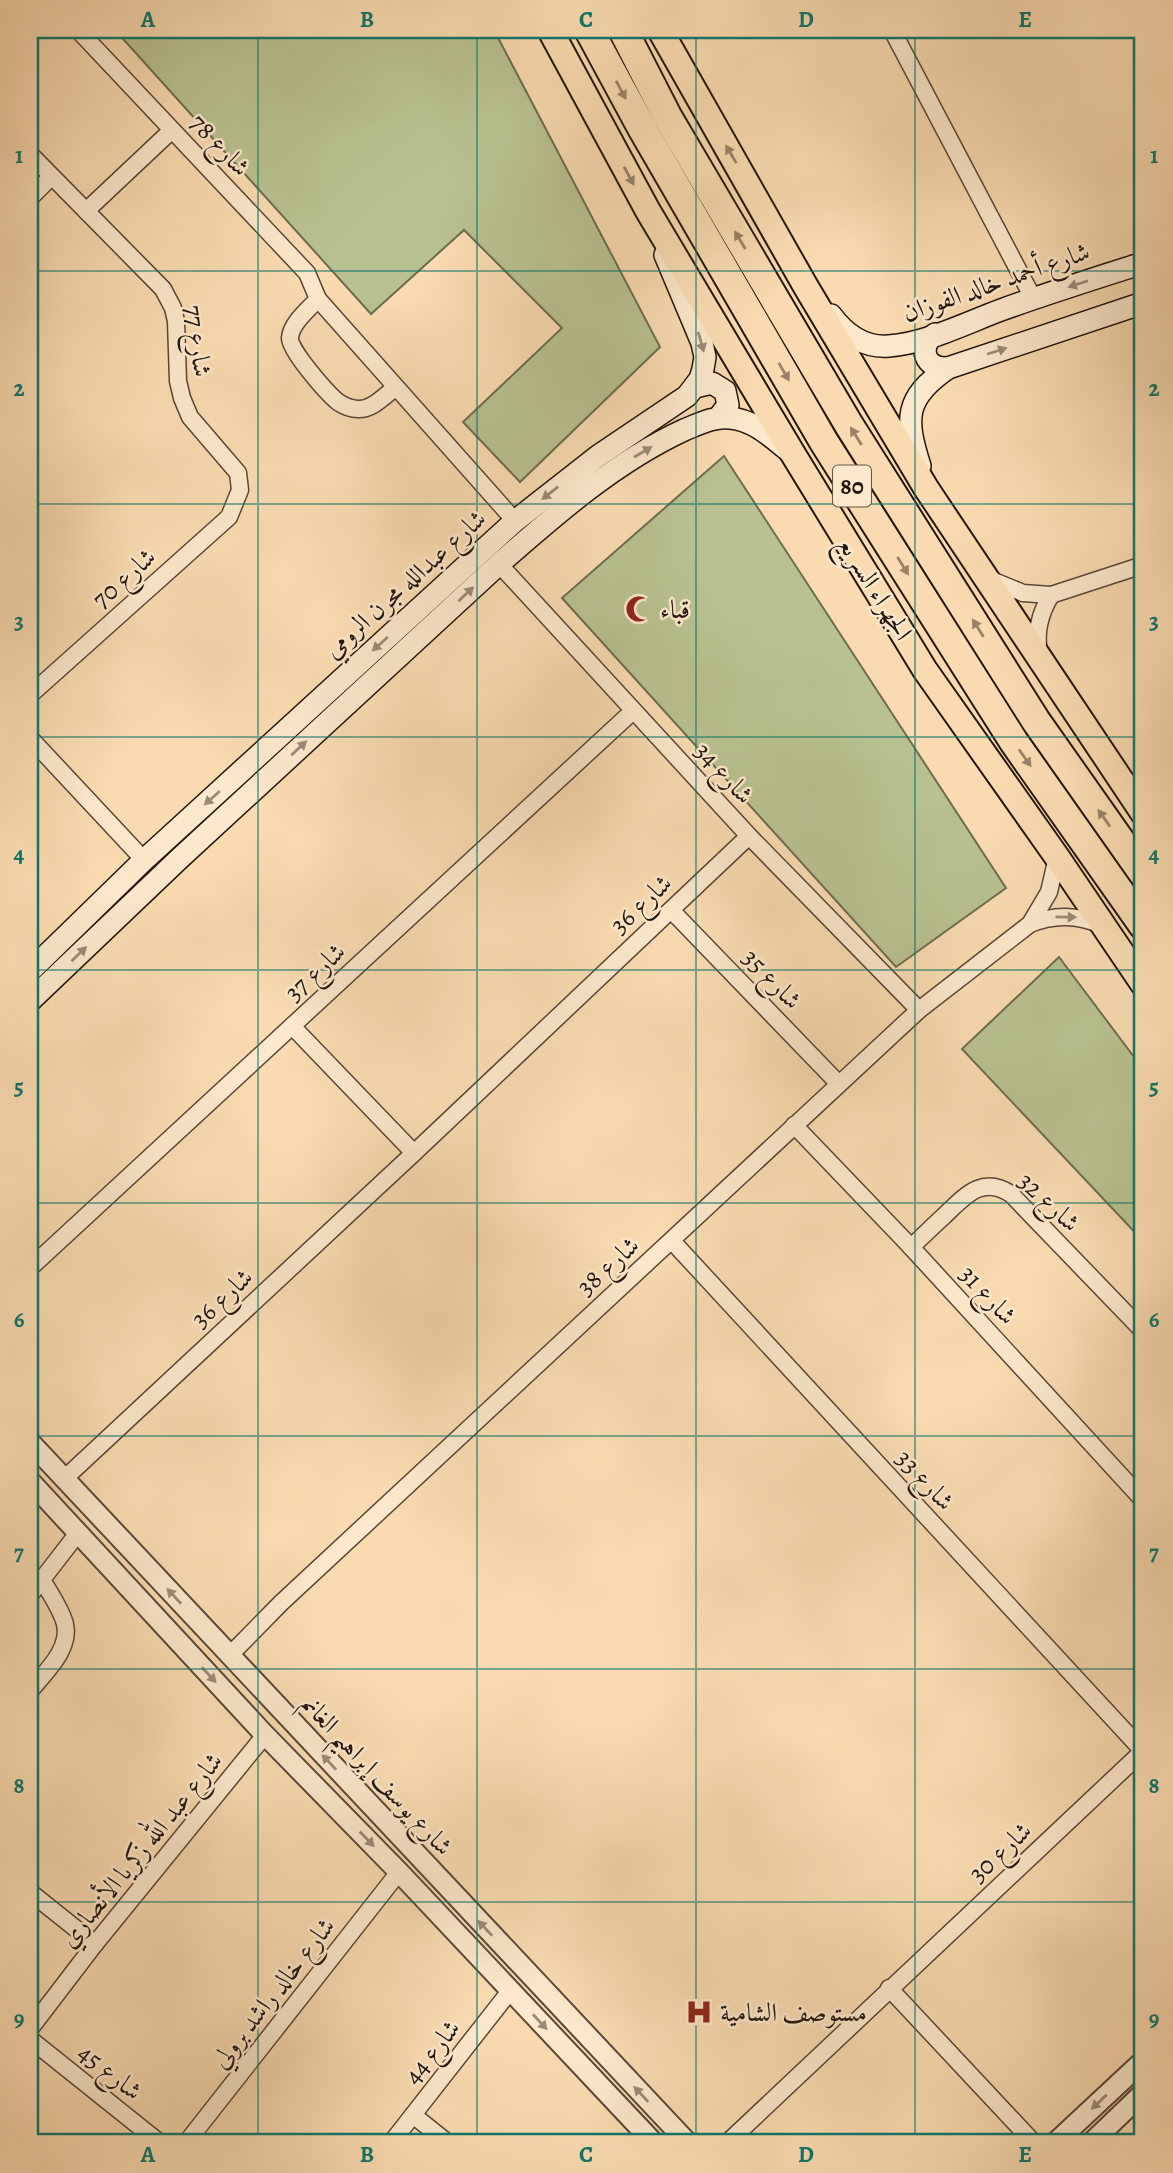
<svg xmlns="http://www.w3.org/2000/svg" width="1173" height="2173" font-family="Alegreya,Amiri,serif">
<rect width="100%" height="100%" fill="#fadbb1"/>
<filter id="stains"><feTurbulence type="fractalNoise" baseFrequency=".00286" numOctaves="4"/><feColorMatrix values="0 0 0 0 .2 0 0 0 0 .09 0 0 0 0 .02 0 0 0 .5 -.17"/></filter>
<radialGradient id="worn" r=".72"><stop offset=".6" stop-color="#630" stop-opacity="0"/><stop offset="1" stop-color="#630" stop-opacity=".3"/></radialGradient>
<g fill="#b9c190" stroke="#6e6c50" stroke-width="2">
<path d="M115 30H494L660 347 520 482 463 422 562 328 464 230 371 314Z"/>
<path d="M724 456 1006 888 896 967 562 598Z"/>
<path d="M1059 957 1143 1069V1241L962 1049Z"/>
</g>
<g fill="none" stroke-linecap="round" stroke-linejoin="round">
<g stroke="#594738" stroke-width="19">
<g id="minor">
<path d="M78 30 307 273 318 299 515 521"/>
<path d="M892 30 1033 298"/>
<path d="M30 154 163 289 173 308 176 321 178 381 182 398 190 417 238 473 240 490 229 517 30 695"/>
<path d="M30 198 51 177"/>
<path d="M86 211 172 130"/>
<path d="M318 299C309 309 291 323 290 338 290 351 327 393 338 402 344 406 351 409 358 409 372 410 384 396 395 388"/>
<path d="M499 564 749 836 919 1010"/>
<path d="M989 579 1023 593 1051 595 1143 565"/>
<path d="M1039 653C1035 632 1040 613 1051 595"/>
<path d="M30 738 144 860"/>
<path d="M671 910 838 1083"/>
<path d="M1030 924 1049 892 1057 857"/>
<path d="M292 1026 414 1153"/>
<path d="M794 1125 911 1247 1143 1500"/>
<path d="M672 1241 1143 1751"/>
<path d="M911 1247C922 1237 933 1226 944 1216 965 1196 982 1175 1011 1194L1143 1331"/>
<path d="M30 1268 633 711"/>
<path d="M64 1479 414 1153 749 836"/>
<path d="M30 1595 78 1533"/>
<path d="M229 1656 281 1603 919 1010 1030 924C1055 914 1077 915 1102 925"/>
<path d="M30 1691C44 1673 71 1650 65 1624 61 1609 50 1593 42 1580"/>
<path d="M30 1892 95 1944"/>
<path d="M889 1988 1034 2143"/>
<path d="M30 2029 95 1944 265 1735"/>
<path d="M30 2039 160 2143"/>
<path d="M413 2115 448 2143"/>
<path d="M186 2143 399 1872"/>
<path d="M391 2143 510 1991"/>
<path d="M727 2143 1143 1751"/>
</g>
</g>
<g stroke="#594738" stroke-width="23">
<g id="tertiary">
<path d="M30 1442 688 2143"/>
<path d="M30 1481 265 1735 399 1872 654 2143"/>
<path d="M1055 2143 1143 2061"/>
<path d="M1091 2143 1143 2093"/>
</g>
</g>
<g stroke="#23160f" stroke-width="24">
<g id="secondary">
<path d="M831 315C845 334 864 348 889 346 927 343 966 323 1001 310 1048 293 1096 278 1143 263"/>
<path d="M935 334C917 348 925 369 948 368"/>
<path d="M695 387 712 383 725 391 728 405 719 417"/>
<path d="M920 466C905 419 904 398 948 368L1143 303"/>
<path d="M30 971 144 860 515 521 598 456 687 396 700 379 703 369 705 357 702 343 665 255"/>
<path d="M30 1001 179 859 499 564C556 514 615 462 684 430 699 424 714 416 730 418 754 420 771 437 789 451"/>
</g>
</g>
<g stroke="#23160f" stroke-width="28">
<g id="primary">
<path d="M550 30 648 211 793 454 925 670 1057 857 1143 984"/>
<path d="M660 30 806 287 926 488 1143 813"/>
</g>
</g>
<g stroke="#23160f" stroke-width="32">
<g id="motorway">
<path d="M589 30 642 128 824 442 1014 742 1143 925"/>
<path d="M623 30 667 116 849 425 1036 721 1143 873"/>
</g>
</g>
<use href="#minor" stroke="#fce8cc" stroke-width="16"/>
<use href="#tertiary" stroke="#fce8cc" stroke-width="19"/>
<use href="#secondary" stroke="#fce8cc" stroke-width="21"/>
<use href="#primary" stroke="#fadbb1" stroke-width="24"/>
<use href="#motorway" stroke="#fadbb1" stroke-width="28"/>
</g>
<defs><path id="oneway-solid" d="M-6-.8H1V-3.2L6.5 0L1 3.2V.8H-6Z" transform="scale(1.75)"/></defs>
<g fill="#998268">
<use href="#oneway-solid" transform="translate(621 90) rotate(62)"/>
<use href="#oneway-solid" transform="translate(731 154) rotate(-120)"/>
<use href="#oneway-solid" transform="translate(629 176) rotate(62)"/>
<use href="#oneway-solid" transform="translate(740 240) rotate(-121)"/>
<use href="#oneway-solid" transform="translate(784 372) rotate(60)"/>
<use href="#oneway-solid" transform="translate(856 436) rotate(-122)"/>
<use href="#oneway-solid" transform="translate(903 566) rotate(58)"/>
<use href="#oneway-solid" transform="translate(978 628) rotate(-122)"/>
<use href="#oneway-solid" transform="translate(1025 758) rotate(55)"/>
<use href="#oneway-solid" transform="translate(1104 818) rotate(-125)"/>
</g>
<g fill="#9a8a77">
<use href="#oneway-solid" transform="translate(1078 284) rotate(162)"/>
<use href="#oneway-solid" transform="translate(701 342) rotate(74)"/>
<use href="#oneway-solid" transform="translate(997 351) rotate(-18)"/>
<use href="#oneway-solid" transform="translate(643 452) rotate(-30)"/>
<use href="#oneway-solid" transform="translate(550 493) rotate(142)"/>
<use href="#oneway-solid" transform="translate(466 594) rotate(-43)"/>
<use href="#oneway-solid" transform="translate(380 644) rotate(138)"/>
<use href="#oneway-solid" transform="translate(299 748) rotate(-43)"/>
<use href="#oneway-solid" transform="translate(212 798) rotate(138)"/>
<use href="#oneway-solid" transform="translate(1066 917) rotate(1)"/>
<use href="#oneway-solid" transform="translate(79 954) rotate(-44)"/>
<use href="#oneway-solid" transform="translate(174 1596) rotate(-133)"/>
<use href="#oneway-solid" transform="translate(209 1675) rotate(47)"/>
<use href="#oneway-solid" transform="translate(329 1762) rotate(-133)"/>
<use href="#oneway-solid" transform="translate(367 1839) rotate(46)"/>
<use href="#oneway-solid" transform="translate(485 1928) rotate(-133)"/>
<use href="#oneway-solid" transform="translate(540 2022) rotate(47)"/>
<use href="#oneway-solid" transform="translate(641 2094) rotate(-133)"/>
<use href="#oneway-solid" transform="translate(1099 2102) rotate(137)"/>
</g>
<path fill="none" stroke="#0f766e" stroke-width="2" stroke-opacity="0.55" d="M258 30V2143M477 30V2143M696 30V2143M915 30V2143M30 271H1143M30 504H1143M30 737H1143M30 970H1143M30 1203H1143M30 1436H1143M30 1669H1143M30 1902H1143"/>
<defs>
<g id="mosque-bare" transform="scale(2.1)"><path d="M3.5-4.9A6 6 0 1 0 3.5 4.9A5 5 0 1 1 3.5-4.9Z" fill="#8f2418" stroke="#fce8cc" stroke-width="2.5" paint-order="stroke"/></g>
<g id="hospital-bare" transform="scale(2.1)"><path d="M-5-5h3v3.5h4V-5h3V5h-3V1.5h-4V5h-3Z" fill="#8f2418" stroke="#fce8cc" stroke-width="2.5" paint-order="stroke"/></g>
</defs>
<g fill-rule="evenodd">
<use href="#mosque-bare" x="639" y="609"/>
<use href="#hospital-bare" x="699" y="2012"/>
</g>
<g text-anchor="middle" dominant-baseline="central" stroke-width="5" stroke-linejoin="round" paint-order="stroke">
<rect fill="#fce8cc" stroke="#645548" stroke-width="2" x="833" y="465.5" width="38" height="41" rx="5"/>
<g font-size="24" font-weight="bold" fill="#23160f">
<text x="852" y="486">80</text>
</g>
<g font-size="26" fill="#23160f" stroke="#fce8cc">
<text transform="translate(220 145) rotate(47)">شارع 78</text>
<text transform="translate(996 282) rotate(-19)">شارع أحمد خالد الفوزان</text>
<text transform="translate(198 341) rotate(82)">شارع 77</text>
<text transform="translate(124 578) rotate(-42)">شارع 70</text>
<text transform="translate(405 584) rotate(-42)">شارع عبدالله مجرن الرومي</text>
<text transform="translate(875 588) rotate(58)">الجهراء السريع</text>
<text transform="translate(724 773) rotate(47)">شارع 34</text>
<text transform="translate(641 904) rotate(-43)">شارع 36</text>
<text transform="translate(315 972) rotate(-43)">شارع 37</text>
<text transform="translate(772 979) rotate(46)">شارع 35</text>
<text transform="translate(1049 1202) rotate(43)">شارع 32</text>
<text transform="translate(608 1266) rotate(-42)">شارع 38</text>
<text transform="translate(988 1295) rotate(47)">شارع 31</text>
<text transform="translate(222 1298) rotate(-43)">شارع 36</text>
<text transform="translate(925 1480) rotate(47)">شارع 33</text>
<text transform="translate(377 1775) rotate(47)">شارع يوسف إبراهيم الغانم</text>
<text transform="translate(141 1850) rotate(-51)">شارع عبد الله زكريا الأنصاري</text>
<text transform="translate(1000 1852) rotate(-43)">شارع 30</text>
<text transform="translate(273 1993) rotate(-52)">شارع خالد راشد برولي</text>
<text transform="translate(432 2052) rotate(-52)">شارع 44</text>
<text transform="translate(110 2072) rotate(38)">شارع 45</text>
</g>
<g font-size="26" fill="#23160f" stroke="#fce8cc" text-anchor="start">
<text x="660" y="609">قباء</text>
<text x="720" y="2012">مستوصف الشامية</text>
</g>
</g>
<rect width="1173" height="2173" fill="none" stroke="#fadbb1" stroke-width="77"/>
<rect x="38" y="38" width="1096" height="2096" fill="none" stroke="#0f766e" stroke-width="2.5"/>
<g font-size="23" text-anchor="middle" font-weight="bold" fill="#0f766e">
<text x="148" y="27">A</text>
<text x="367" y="27">B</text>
<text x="586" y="27">C</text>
<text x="806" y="27">D</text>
<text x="1025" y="27">E</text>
<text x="19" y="163">1</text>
<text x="1154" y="163">1</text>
<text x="19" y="396">2</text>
<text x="1154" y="396">2</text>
<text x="19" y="629">3</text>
<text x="1154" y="629">3</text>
<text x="19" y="862">4</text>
<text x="1154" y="862">4</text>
<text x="19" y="1094">5</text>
<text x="1154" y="1094">5</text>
<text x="19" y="1327">6</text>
<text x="1154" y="1327">6</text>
<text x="19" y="1560">7</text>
<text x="1154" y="1560">7</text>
<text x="19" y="1793">8</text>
<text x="1154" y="1793">8</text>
<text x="19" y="2026">9</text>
<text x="1154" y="2026">9</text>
<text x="148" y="2162">A</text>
<text x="367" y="2162">B</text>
<text x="586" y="2162">C</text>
<text x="806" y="2162">D</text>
<text x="1025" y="2162">E</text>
</g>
<rect width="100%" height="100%" filter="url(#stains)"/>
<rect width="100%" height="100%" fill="url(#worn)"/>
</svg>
